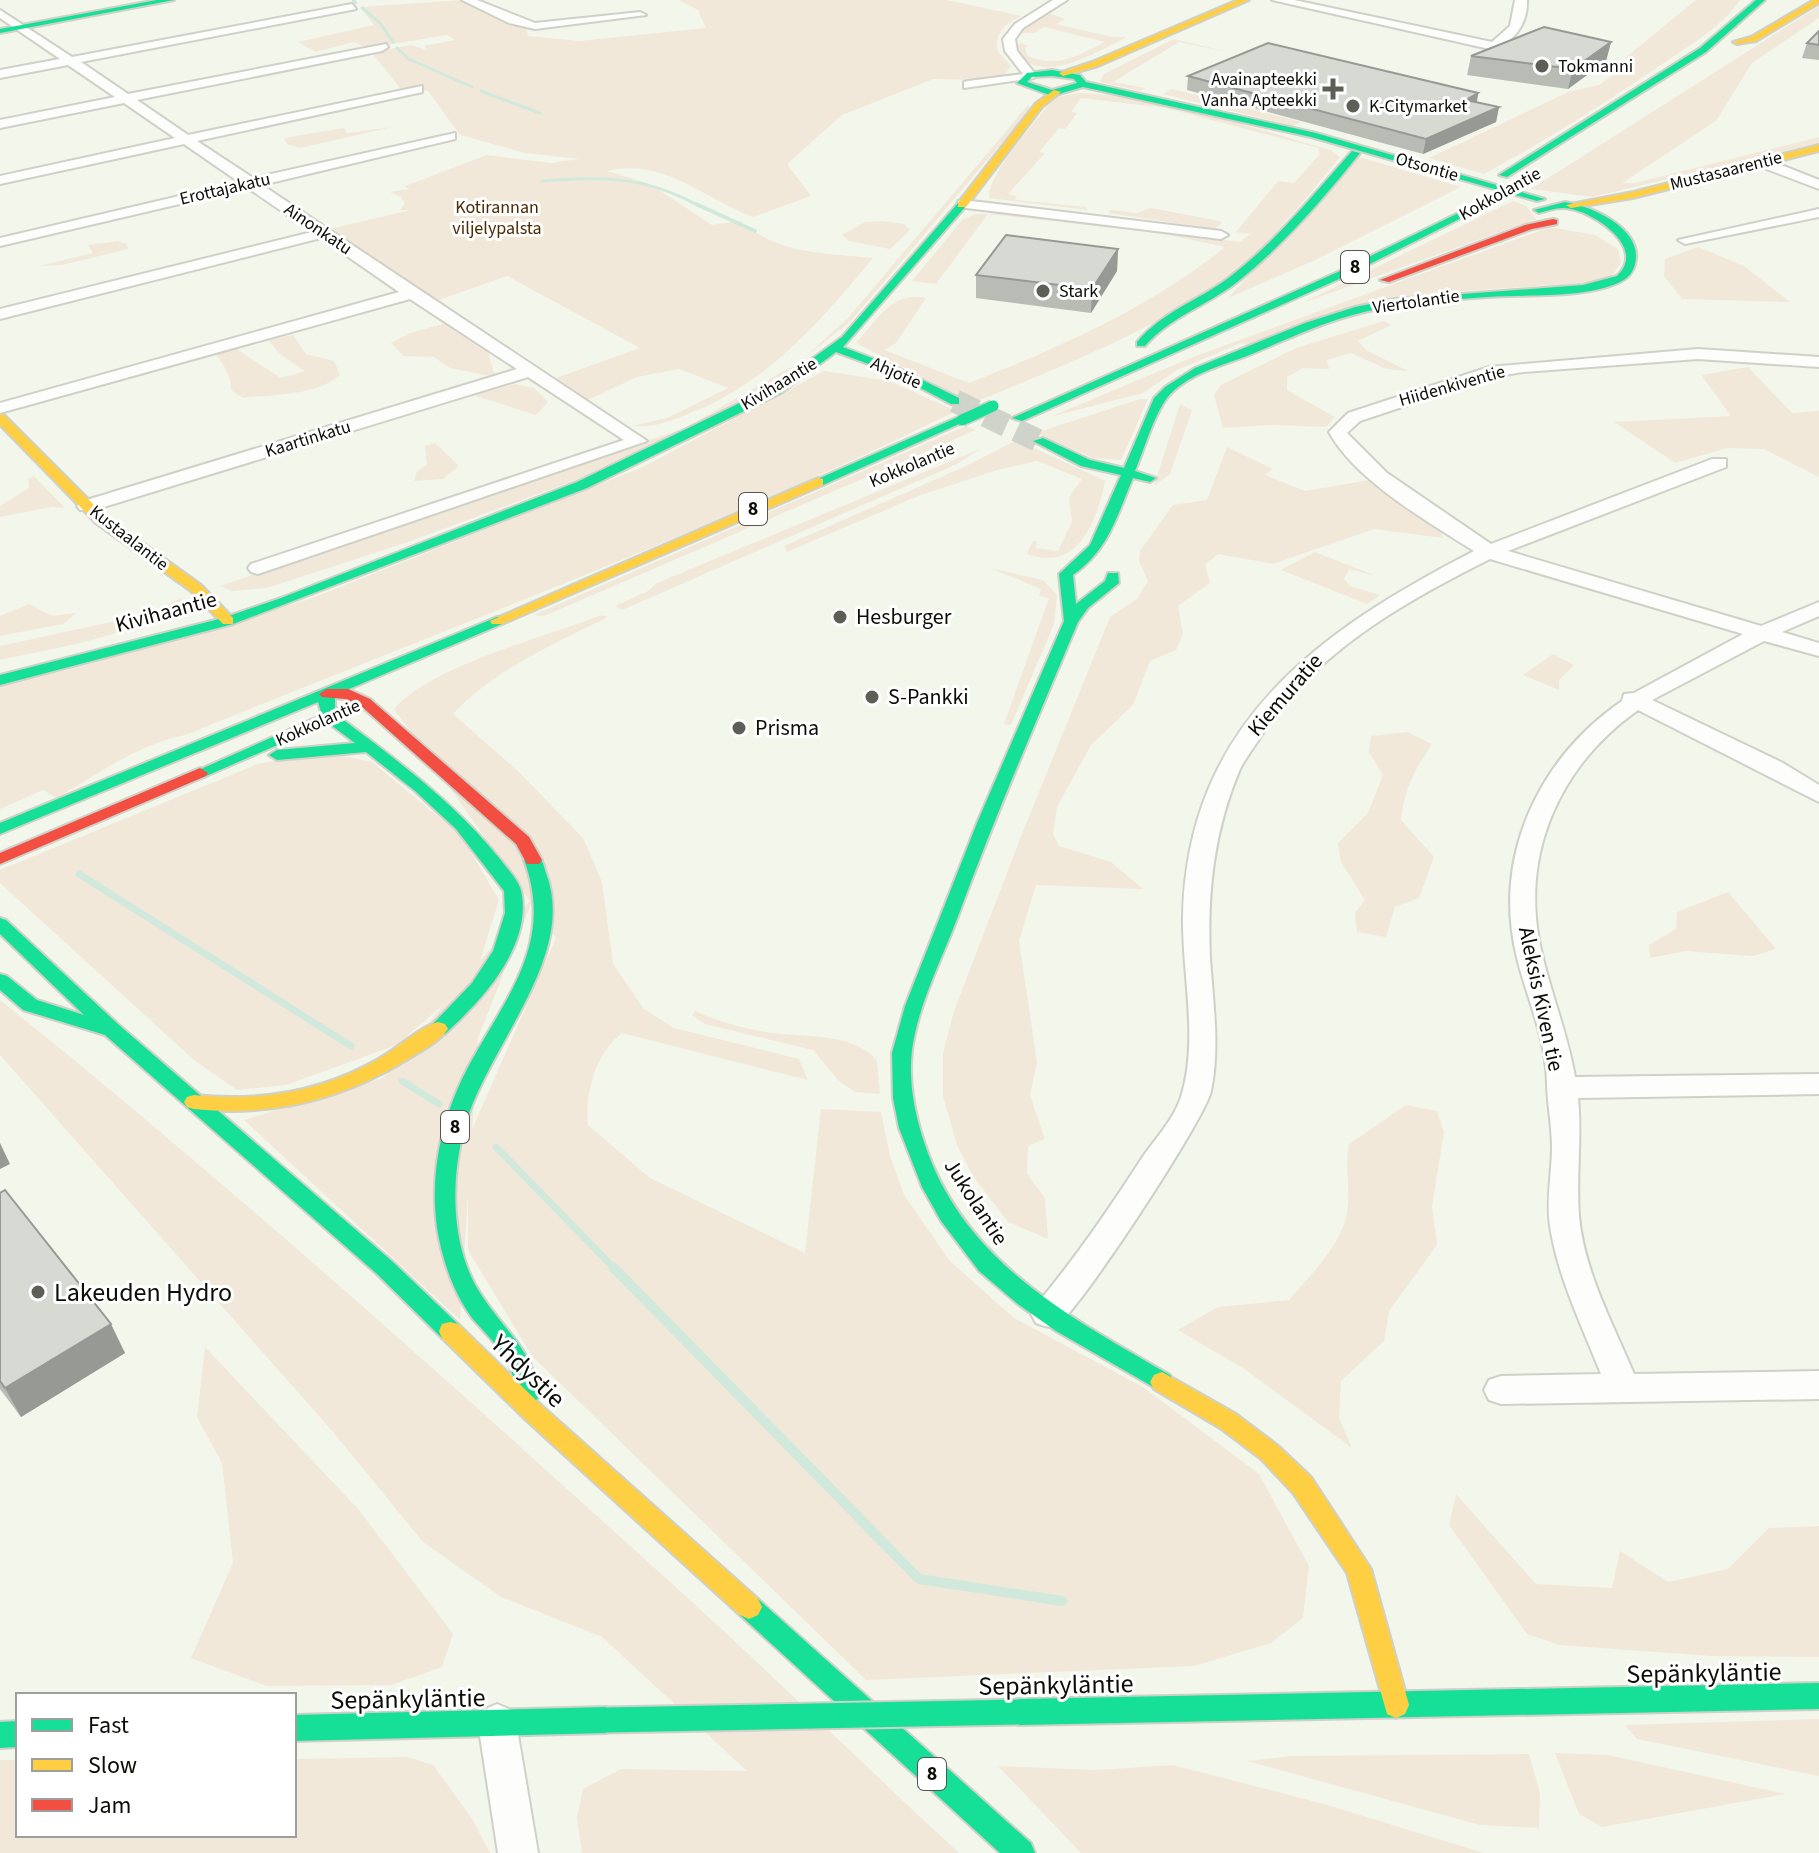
<svg xmlns="http://www.w3.org/2000/svg" width="1819" height="1853" font-family="'Source Sans 3',sans-serif">
<rect width="100%" height="100%" fill="#f3f6eb"/>
<g fill="#f2e8d9">
<path d="M462 0 526 28 528 36 579 41 706 28 698 10 679 0H947L1021 16C1005 24 994 32 998 52L1011 66 1005 74 977 80 933 79 842 115 787 164 811 196 753 217C703 198 663 157 607 171L650 184 712 225 740 221C778 254 824 253 873 258 820 322 766 385 686 415 669 422 650 428 632 426L667 418 728 388 679 369 637 377 588 400 556 378 640 348 507 276 433 302 325 230 411 210H400L405 204 401 197 390 192 409 189 405 186 487 155 551 163 579 159 525 153 460 135 428 91 400 88 372 53 410 45 428 50 424 46 455 40 447 35 368 48 353 42 316 52 298 42 374 25 360 7Z"/>
<path d="M1696 0H1740C1722 27 1690 45 1664 63 1605 103 1547 140 1484 174L1429 158 1568 92 1599 85 1633 61 1625 58Z"/>
<path d="M1819 6V18L1752 63 1716 121 1622 183H1635L1819 137V143L1593 197 1531 189Z"/>
<path d="M1046 12 1065 19 1056 24 1112 37H1127C1100 50 1032 93 1015 45L1025 42 1022 44 1027 45 1025 49 1028 56C1058 69 1079 55 1105 42L1044 27 1034 33H1020Z"/>
<path d="M1174 39 1232 53 1179 42 1113 82 1146 88 1140 91 1100 82 1104 74Z"/>
<path d="M1172 89 1301 122 1293 126 1163 94Z"/>
<path d="M1078 93C1161 96 1250 127 1330 150L1340 157C1306 198 1274 239 1233 273 1170 324 1049 372 972 403L856 343C877 320 893 290 926 298L896 343 884 350 969 383C1058 348 1150 308 1225 247L1159 233 988 214 936 284 912 281 963 219 976 214 1007 213 1240 242 1250 234 1236 232 1278 181 1294 183 1320 154 1318 148 1166 108 1081 98 1071 112 1077 113 1065 129 1059 128 1039 152 1045 153 1008 194 1017 196 1015 200 1086 207 1087 210 989 198C989 169 1037 123 1053 98Z"/>
<path d="M1029 104 1028 112 850 322 805 357 848 318Z"/>
<path d="M392 127 300 148 287 144 284 138 344 128 347 133Z"/>
<path d="M1359 157 1461 187 1315 260 1228 298Z"/>
<path d="M1513 201 1526 206 1536 219 1300 304Z"/>
<path d="M1151 208 1220 221 1222 223 1214 229 1108 213 1111 210 1137 213Z"/>
<path d="M883 221 904 224 910 230 890 249 849 241 842 235 865 222Z"/>
<path d="M1550 227 1595 235 1618 249 1621 263 1611 277 1596 282 1450 292 1247 345 1241 343 1177 370 1143 393 1050 417 1193 357Z"/>
<path d="M118 241 127 244 128 249 62 265 39 266 93 253 88 245Z"/>
<path d="M1698 247 1744 266 1790 302 1682 299 1664 276 1665 259Z"/>
<path d="M1384 321 1391 325 1358 341 1366 350 1408 371 1386 369 1351 353 1327 360 1329 369 1303 368 1287 377V390L1335 417 1326 427 1273 425 1223 428 1214 395 1221 385 1296 348Z"/>
<path d="M446 323 487 348 495 377 450 368 434 357 404 356 391 343 410 333Z"/>
<path d="M293 335 306 354 334 361 340 375C316 396 275 394 243 398L231 390C231 374 223 363 213 351L235 348 281 378 305 371 281 355 268 340Z"/>
<path d="M799 366 749 398 576 480 405 543 267 588 232 591 220 586 685 428 787 369Z"/>
<path d="M1748 367 1792 413 1819 411V477L1764 449 1728 448 1675 463 1614 422 1731 416 1701 375Z"/>
<path d="M824 371 889 381 956 411C707 534 443 629 186 735 137 744 99 774 56 798L43 790 0 809V685L76 668 310 599 643 467Z"/>
<path d="M515 384 534 388 548 402 536 415 476 396 477 393Z"/>
<path d="M1140 399H1148L1121 460 1093 458 1036 433Z"/>
<path d="M1180 404 1192 410 1170 474 1154 486Z"/>
<path d="M966 426 976 430 544 616 534 615Z"/>
<path d="M1017 440 1105 481C1097 521 1078 573 1027 554L1033 541H1037L1036 548 1058 551 1072 522 1069 497 1082 479 1037 461 1001 469 921 495 787 552 784 546 964 467Z"/>
<path d="M435 443 459 466 443 479 414 481 417 471 427 465 425 446Z"/>
<path d="M1227 447 1273 469 1265 475 1305 491 1370 480 1438 526 1443 538 1374 529 1273 564 1218 554 1205 565 1210 583 1178 606 1183 634 1176 650 1150 661 1133 705 1091 745 1057 807 1053 834 1059 846 1111 862 1143 889 1036 885 1019 941 1037 1062 1030 1095 1045 1139 1028 1146 1027 1174 1045 1198 1048 1239 1008 1222 973 1176 957 1145 943 1096V1053L954 1011 1020 839 1110 617 1137 599 1148 581 1139 561 1140 551 1173 505 1207 500Z"/>
<path d="M980 449 957 464 622 610 615 606 648 591 657 583Z"/>
<path d="M34 476 65 508 52 507 0 517V506L29 488 28 479Z"/>
<path d="M1315 552 1376 576 1349 569 1344 579 1350 586 1380 595 1367 604 1281 570Z"/>
<path d="M990 568 1043 580 1057 595 1054 624 1011 725 1004 724 1049 598 1039 596 1041 589Z"/>
<path d="M181 598V604C128 637 60 647 0 660V646L148 614Z"/>
<path d="M29 604 53 616 76 613 63 624 0 636V616Z"/>
<path d="M602 615 608 617C556 643 493 670 453 714L519 772 583 838 602 882 613 964 644 1009 674 1028 799 1059 808 1080 622 1033C595 1054 585 1093 588 1125L650 1178 805 1253 821 1109 881 1112 890 1156 904 1195 950 1261 1014 1318 1143 1387 1259 1474 1309 1566 1303 1618 1271 1643 1194 1666 866 1680 532 1356 468 1250V1139L556 938 394 709C433 665 545 637 602 615Z"/>
<path d="M1553 654 1574 665 1559 680V690L1523 675Z"/>
<path d="M1407 732 1432 744C1415 769 1404 789 1401 820L1434 857 1419 898 1395 907 1386 937 1357 932 1355 913 1365 900 1341 862 1338 843 1368 813 1383 775 1369 752 1371 736Z"/>
<path d="M338 755 372 762 461 835 499 900 475 977 397 1045 286 1085 237 1090 194 1060 0 883V870L258 764 295 757Z"/>
<path d="M1728 892 1776 949 1753 956 1685 951 1650 958 1649 945 1676 929 1677 912Z"/>
<path d="M534 896 478 1038 460 1320 244 1120 383 1078Z"/>
<path d="M0 1000C238 1191 465 1396 691 1601 782 1684 869 1770 959 1853H582L577 1818 583 1789 621 1769 747 1771 602 1637 501 1597 423 1542 334 1433 0 1055Z"/>
<path d="M695 1011C717 1021 741 1028 766 1032 799 1038 855 1031 877 1061L880 1094 855 1092 839 1081 813 1050 705 1024 692 1015Z"/>
<path d="M1406 1105 1437 1111 1444 1132 1432 1206 1437 1245 1389 1311 1384 1341 1341 1381 1339 1418 1352 1448 1246 1370 1178 1330 1218 1307 1289 1300C1310 1275 1337 1250 1346 1218 1352 1195 1344 1168 1349 1144Z"/>
<path d="M205 1347 359 1510 453 1634 442 1667 391 1685 267 1686 191 1658 233 1563 222 1463 197 1417Z"/>
<path d="M1456 1494 1536 1584 1612 1588 1620 1551 1668 1582 1728 1569 1769 1528 1819 1526V1657L1711 1656 1559 1645 1527 1634 1449 1525Z"/>
<path d="M1819 1719V1776L1637 1739 1625 1725Z"/>
<path d="M1555 1753 1608 1755 1786 1794 1602 1827 1579 1814Z"/>
<path d="M1529 1754 1540 1793 1539 1828 1480 1825 1247 1761 1291 1756Z"/>
<path d="M407 1757 433 1765 471 1817 490 1853H0V1760H18V1835H294V1759Z"/>
<path d="M1173 1765 1324 1804 1484 1853H1081L998 1766 1096 1770Z"/>
</g>
<g fill="none" stroke-linecap="round" stroke-linejoin="round">
<g stroke="#d1e9dc" stroke-width="3">
<path d="M353 0 356 3"/>
<path d="M362 8 380 23 393 42"/>
<path d="M397 48 409 59 472 87"/>
<path d="M481 91 540 113"/>
<path d="M542 181C604 177 643 175 699 206"/>
</g>
<path stroke="#d1e9dc" stroke-width="4" d="M696 204 755 231"/>
<g stroke="#d1e9dc" stroke-width="7">
<path d="M79 874 351 1046"/>
<path d="M402 1081 439 1104"/>
<path d="M496 1147 615 1269"/>
</g>
<path stroke="#d1e9dc" stroke-width="10" d="M613 1267 919 1579 1062 1601"/>
<path stroke="#d0d3c9" stroke-width="23" stroke-dasharray="23 11" stroke-linecap="butt" d="M955 401 1039 441"/>
<g stroke="#cfd1c8" stroke-width="4">
<g id="street">
<path d="M462 0H477L535 23 640 12 646 15 535 29 509 23Z"/>
<path d="M1053 0H1067L1023 28 1015 39 1017 51 1036 75 1034 78 964 88V82L968 81 1023 74 1005 51 1003 39 1015 24Z"/>
<path d="M1272 0H1294L1492 42 1510 26 1515 0H1527C1528 23 1515 41 1494 50Z"/>
<path d="M352 4 356 9 81 62 128 94 386 44 388 47 382 51 137 100 188 135 422 86V92L418 93 197 141 253 178 455 133V139L262 185 647 441 258 574 251 572 248 568 251 564 624 440 528 377 94 510H80L77 506 80 502 517 369 410 299 0 413V403L399 292 321 238 0 319V309L312 232 248 188 0 246V238L239 182 184 144 0 184V176L175 138 124 103 0 128V120L115 97 68 65 0 78V70L60 59 0 18V10L72 57Z"/>
<path d="M1756 159H1766L1819 180V189L1756 165Z"/>
<path d="M963 200 1221 231 1228 235 1221 239 958 207V201Z"/>
<path d="M1819 209V217L1685 244 1678 240Z"/>
<path d="M1698 349 1819 357V367L1698 359 1523 372 1492 377 1360 421 1347 433 1387 473 1491 544 1712 459H1726V467L1508 551 1761 626 1819 602V616L1782 632 1819 643V656L1764 641 1652 700 1783 763 1819 785V802L1638 710C1563 763 1522 848 1539 940 1548 987 1567 1030 1575 1077L1819 1074V1094L1578 1098C1582 1138 1576 1176 1579 1216 1584 1271 1613 1324 1634 1374L1819 1371V1399L1501 1404 1489 1400 1484 1390 1489 1380 1501 1376 1601 1374C1582 1326 1558 1278 1550 1226 1546 1199 1552 1173 1552 1147 1552 1125 1547 1102 1547 1082 1546 1039 1527 998 1517 958 1492 857 1538 759 1622 701L1624 694 1634 693 1743 634 1490 559C1404 602 1317 651 1263 733 1256 745 1246 757 1240 769 1214 830 1207 892 1210 958 1213 1002 1220 1048 1211 1091 1206 1118 1081 1308 1059 1323 1051 1329 1044 1326 1036 1323L1031 1314 1036 1305C1075 1259 1109 1209 1142 1158 1155 1139 1174 1119 1181 1097 1199 1041 1182 974 1183 916 1187 724 1319 631 1474 551 1428 522 1355 480 1329 432L1348 413 1489 367Z"/>
<path d="M497 1704 511 1710 516 1723 538 1853H498L478 1723 483 1710Z"/>
</g>
</g>
<g stroke="#cfd1c8" stroke-width="4">
<g id="fast">
<path d="M157 0H174L0 33V29Z"/>
<path d="M1756 0H1765L1706 52 1507 177 1499 175 1700 48Z"/>
<path d="M1052 70 1080 75 1086 82 1316 133 1545 199 1537 201 1311 137 1083 87 1052 96 1017 83 1027 73ZM1052 76 1074 79 1077 83 1052 90 1027 82 1032 77Z"/>
<path d="M1352 151 1360 153C1323 199 1282 247 1236 283 1206 306 1170 317 1145 346H1137V342C1162 312 1197 301 1227 279 1275 243 1313 195 1352 151Z"/>
<path d="M1487 199 1495 201 1348 275 1022 421 1012 418 1340 271Z"/>
<path d="M1565 202C1592 206 1644 229 1635 264 1633 273 1628 278 1620 282 1585 299 1526 294 1488 297 1441 300 1394 303 1349 316 1314 326 1281 342 1247 356 1221 366 1185 375 1167 398 1154 415 1144 450 1135 471L1156 478 1150 482 1133 478C1116 518 1109 549 1073 575L1076 604 1105 581 1108 573H1118L1119 583 1088 608 1078 622C1037 720 994 818 957 919 941 961 918 1005 912 1050 908 1082 915 1115 925 1145 965 1263 1070 1317 1170 1375L1174 1382 1170 1389 1162 1392 1056 1331 1019 1305 979 1271 941 1221 922 1187 899 1128 893 1098 892 1053 905 1006 977 823 1064 621 1059 574 1090 545 1121 475 1081 466 1033 441 1043 438 1090 460 1124 468 1154 398 1165 387 1195 368 1305 323 1355 307 1395 299 1583 285 1617 276C1647 248 1596 214 1571 209 1560 206 1550 210 1539 213L1534 210Z"/>
<path d="M958 203 967 205 843 347 898 368 959 398V404H951L890 372 836 352 781 393 587 488 233 624 0 685V675L223 618 281 598 577 482 773 387 842 337Z"/>
<path d="M958 417 968 420 823 485 811 482Z"/>
<path d="M497 617 502 618V624L335 695V709L360 699H370L373 702 370 705 341 718C398 761 455 803 500 859 508 870 520 881 522 895 530 949 481 1001 445 1034H431L428 1029 472 983 493 951 505 913 504 891 456 829 415 791 366 752 277 760 269 755 277 750 355 743 328 723 206 776 200 778 192 773 322 715 318 702 0 834V823Z"/>
<path d="M533 855C543 857 543 864 546 873 578 957 487 1046 465 1126 450 1179 450 1249 482 1296 508 1335 529 1345 540 1394L536 1401 528 1404 520 1401C514 1388 514 1373 507 1360 498 1345 484 1332 472 1318 453 1292 442 1259 437 1228 430 1176 440 1126 462 1079 499 1004 557 949 524 860Z"/>
<path d="M0 918 6 920 119 1025 393 1262 458 1324 461 1331 458 1338 450 1340 442 1338 377 1274 105 1035 23 1010 0 990V974L7 976 37 1000 84 1015 0 934Z"/>
<path d="M749 1595 758 1599 1031 1843 1035 1853H1000L740 1615 736 1607 740 1599Z"/>
<path d="M1819 1683V1709L1019 1725 1010 1721 1006 1712 1010 1703 1019 1699Z"/>
<path d="M606 1707 615 1711 619 1720 615 1729 606 1733 294 1741V1715Z"/>
<path d="M18 1721V1747L0 1748V1722Z"/>
</g>
</g>
<g stroke="#cfd1c8" stroke-width="4">
<g id="slow">
<path d="M1238 0H1249L1098 66 1063 76 1059 73 1092 62Z"/>
<path d="M1814 0H1819V3L1756 41 1737 44 1733 42 1751 37Z"/>
<path d="M1054 90 1061 92 1042 107 966 207H958V203L1036 103Z"/>
<path d="M1819 145V151L1633 198 1571 208 1566 205 1633 192Z"/>
<path d="M0 414 4 415 106 517 201 585 233 618V624H223L191 591 96 523 0 425Z"/>
<path d="M818 478 823 479V485L502 624H492L490 621Z"/>
<path d="M438 1022 445 1024 448 1029C439 1042 421 1051 408 1059 342 1100 271 1117 194 1109L187 1107 184 1102 187 1097 194 1095C260 1102 322 1092 380 1058 398 1048 418 1028 438 1022Z"/>
<path d="M450 1322 458 1324 542 1406 758 1599 762 1607 758 1615 749 1619 740 1615 526 1420 442 1338 439 1331 442 1324Z"/>
<path d="M1162 1372 1236 1414 1277 1445 1311 1477 1371 1569 1409 1705 1405 1714 1396 1718 1387 1714 1347 1573 1293 1493 1261 1459 1220 1428 1154 1389 1150 1382 1154 1375Z"/>
</g>
</g>
<g stroke="#cfd1c8" stroke-width="4">
<g id="jam">
<path d="M1553 219 1557 220V224L1532 229 1389 282 1380 280 1525 225Z"/>
<path d="M327 689H348L370 699 529 837 542 860 539 864H527L516 844 360 705 345 699 322 697 319 694Z"/>
<path d="M200 768 208 773 206 776 0 864V853Z"/>
</g>
</g>
<use href="#street" fill="#fdfefc" fill-rule="evenodd"/>
<use href="#fast" fill="#16e098" fill-rule="evenodd"/>
<use href="#slow" fill="#ffcf43" fill-rule="evenodd"/>
<use href="#jam" fill="#f24e42" fill-rule="evenodd"/>
<g stroke="#cfd1c8" stroke-width="14" stroke-linecap="butt">
<path id="fast-bridge-far1" d="M962 420 993 406"/>
</g>
<g stroke="#cfd1c8" stroke-width="29" stroke-linecap="butt">
<path id="fast-bridge" d="M606 1720 1019 1712"/>
</g>
<g stroke="#cfd1c8" stroke-width="11" stroke-linecap="butt">
<path id="slow-bridge" d="M1490 201 1532 177"/>
</g>
<use href="#fast-bridge-far1" stroke="#16e098" stroke-width="11"/>
<use href="#fast-bridge" stroke="#16e098" stroke-width="25"/>
<use href="#slow-bridge" stroke="#ffcf43" stroke-width="9"/>
</g>
<g fill="#b9bbb5">
<path d="M1819 31V60L1802 58 1807 43Z"/>
<path d="M1611 42 1606 61 1568 89 1467 75 1471 56Z"/>
<path d="M1188 76 1478 93 1477 102 1499 107 1496 122 1423 154 1187 90Z"/>
<path d="M1118 249 1117 271 1091 313 976 298V275Z"/>
<path d="M0 1193 125 1353 21 1417 0 1389Z"/>
</g>
<g fill="#969994">
<path d="M1611 42 1606 61 1568 89 1573 69Z"/>
<path d="M1478 93 1476 108 1466 100Z"/>
<path d="M1499 107 1496 122 1423 154 1426 139Z"/>
<path d="M1118 249 1117 271 1091 313 1092 289Z"/>
<path d="M0 1143 10 1164 0 1169Z"/>
<path d="M111 1324 125 1353 21 1417 5 1388Z"/>
</g>
<g fill="#d7dad3" stroke="#969994" stroke-width="2">
<path d="M1544 27 1611 42 1573 69 1471 56Z"/>
<path d="M1819 31V45L1807 43Z"/>
<path d="M1268 43 1478 93 1466 100 1499 107 1426 139 1188 76Z"/>
<path d="M1006 235 1118 249 1092 289 976 275Z"/>
<path d="M5 1190 111 1324 5 1388 0 1381V1193Z"/>
</g>
<g fill="#5d5f57" stroke="#fff" stroke-width="3">
<circle cx="1542" cy="66" r="8"/>
<path d="M1329 77h8v8h8v8h-8v8h-8v-8h-8v-8h8z"/>
<circle cx="1353" cy="106" r="8"/>
<circle cx="1043" cy="291" r="8"/>
<circle cx="840" cy="617" r="8"/>
<circle cx="872" cy="697" r="8"/>
<circle cx="739" cy="728" r="8"/>
<circle cx="38" cy="1292" r="8"/>
</g>
<g text-anchor="middle" dominant-baseline="central" stroke-width="6" stroke-linejoin="round" paint-order="stroke">
<g font-size="18" fill="#0c0d07" stroke="#fff" text-anchor="start">
<text x="1558" y="66">Tokmanni</text>
<text x="1317" y="79" text-anchor="end">Avainapteekki<tspan x="1317" dy="21">Vanha Apteekki</tspan></text>
<text x="1369" y="106">K-Citymarket</text>
<text x="1059" y="291">Stark</text>
</g>
<g font-size="18" fill="#0c0d07" stroke="#fff">
<text transform="translate(1427 167) rotate(16)">Otsontie</text>
<text transform="translate(1726 171) rotate(-14)">Mustasaarentie</text>
<text transform="translate(225 189) rotate(-13)">Erottajakatu</text>
<text transform="translate(1500 194) rotate(-29)">Kokkolantie</text>
<text transform="translate(318 229) rotate(34)">Ainonkatu</text>
<text transform="translate(1416 302) rotate(-8)">Viertolantie</text>
<text transform="translate(896 373) rotate(24)">Ahjotie</text>
<text transform="translate(779 384) rotate(-31)">Kivihaantie</text>
<text transform="translate(1452 386) rotate(-16)">Hiidenkiventie</text>
<text transform="translate(308 439) rotate(-17)">Kaartinkatu</text>
<text transform="translate(912 465) rotate(-23)">Kokkolantie</text>
<text transform="translate(129 538) rotate(38)">Kustaalantie</text>
<text transform="translate(318 723) rotate(-24)">Kokkolantie</text>
</g>
<g font-size="18" fill="#4b2a02" stroke="#fff">
<text x="497" y="207">Kotirannan<tspan x="497" dy="21">viljelypalsta</tspan></text>
</g>
<g fill="#fff" stroke="#555651" stroke-width="2">
<rect x="1341" y="251" width="28" height="32" rx="6"/>
<rect x="739" y="493" width="28" height="32" rx="6"/>
<rect x="441" y="1111" width="28" height="32" rx="6"/>
<rect x="918" y="1758" width="28" height="32" rx="6"/>
</g>
<g font-size="20" font-weight="bold" fill="#0c0d07">
<text x="1355" y="267">8</text>
<text x="753" y="509">8</text>
<text x="455" y="1127">8</text>
<text x="932" y="1774">8</text>
</g>
<g font-size="22" fill="#0c0d07" stroke="#fff">
<text transform="translate(166 612) rotate(-15)">Kivihaantie</text>
<text transform="translate(1285 695) rotate(-49)">Kiemuratie</text>
<text transform="translate(1541 999) rotate(78)">Aleksis Kiven tie</text>
<text transform="translate(976 1202) rotate(57)">Jukolantie</text>
</g>
<g font-size="22" fill="#0c0d07" stroke="#fff" text-anchor="start">
<text x="856" y="617">Hesburger</text>
<text x="888" y="697">S-Pankki</text>
<text x="755" y="728">Prisma</text>
</g>
<g font-size="26" fill="#0c0d07" stroke="#fff" text-anchor="start">
<text x="54" y="1292">Lakeuden Hydro</text>
</g>
<g font-size="26" fill="#0c0d07" stroke="#fff">
<text transform="translate(528 1371) rotate(44)">Yhdystie</text>
<text transform="translate(1704 1673) rotate(-1)">Sepänkyläntie</text>
<text transform="translate(1056 1685) rotate(-1)">Sepänkyläntie</text>
<text transform="translate(408 1699) rotate(-1)">Sepänkyläntie</text>
</g>
</g>
<rect x="16" y="1693" width="280" height="144" fill="#ffffff" stroke="#9e9e9c" stroke-width="2"/>
<rect x="32" y="1719" width="40" height="12" fill="#16e098" stroke="#9e9e9c" stroke-width="2"/>
<text x="88" y="1733" font-size="24" fill="#0c0d07">Fast</text>
<rect x="32" y="1759" width="40" height="12" fill="#ffcf43" stroke="#9e9e9c" stroke-width="2"/>
<text x="88" y="1773" font-size="24" fill="#0c0d07">Slow</text>
<rect x="32" y="1799" width="40" height="12" fill="#f24e42" stroke="#9e9e9c" stroke-width="2"/>
<text x="88" y="1813" font-size="24" fill="#0c0d07">Jam</text>
</svg>
